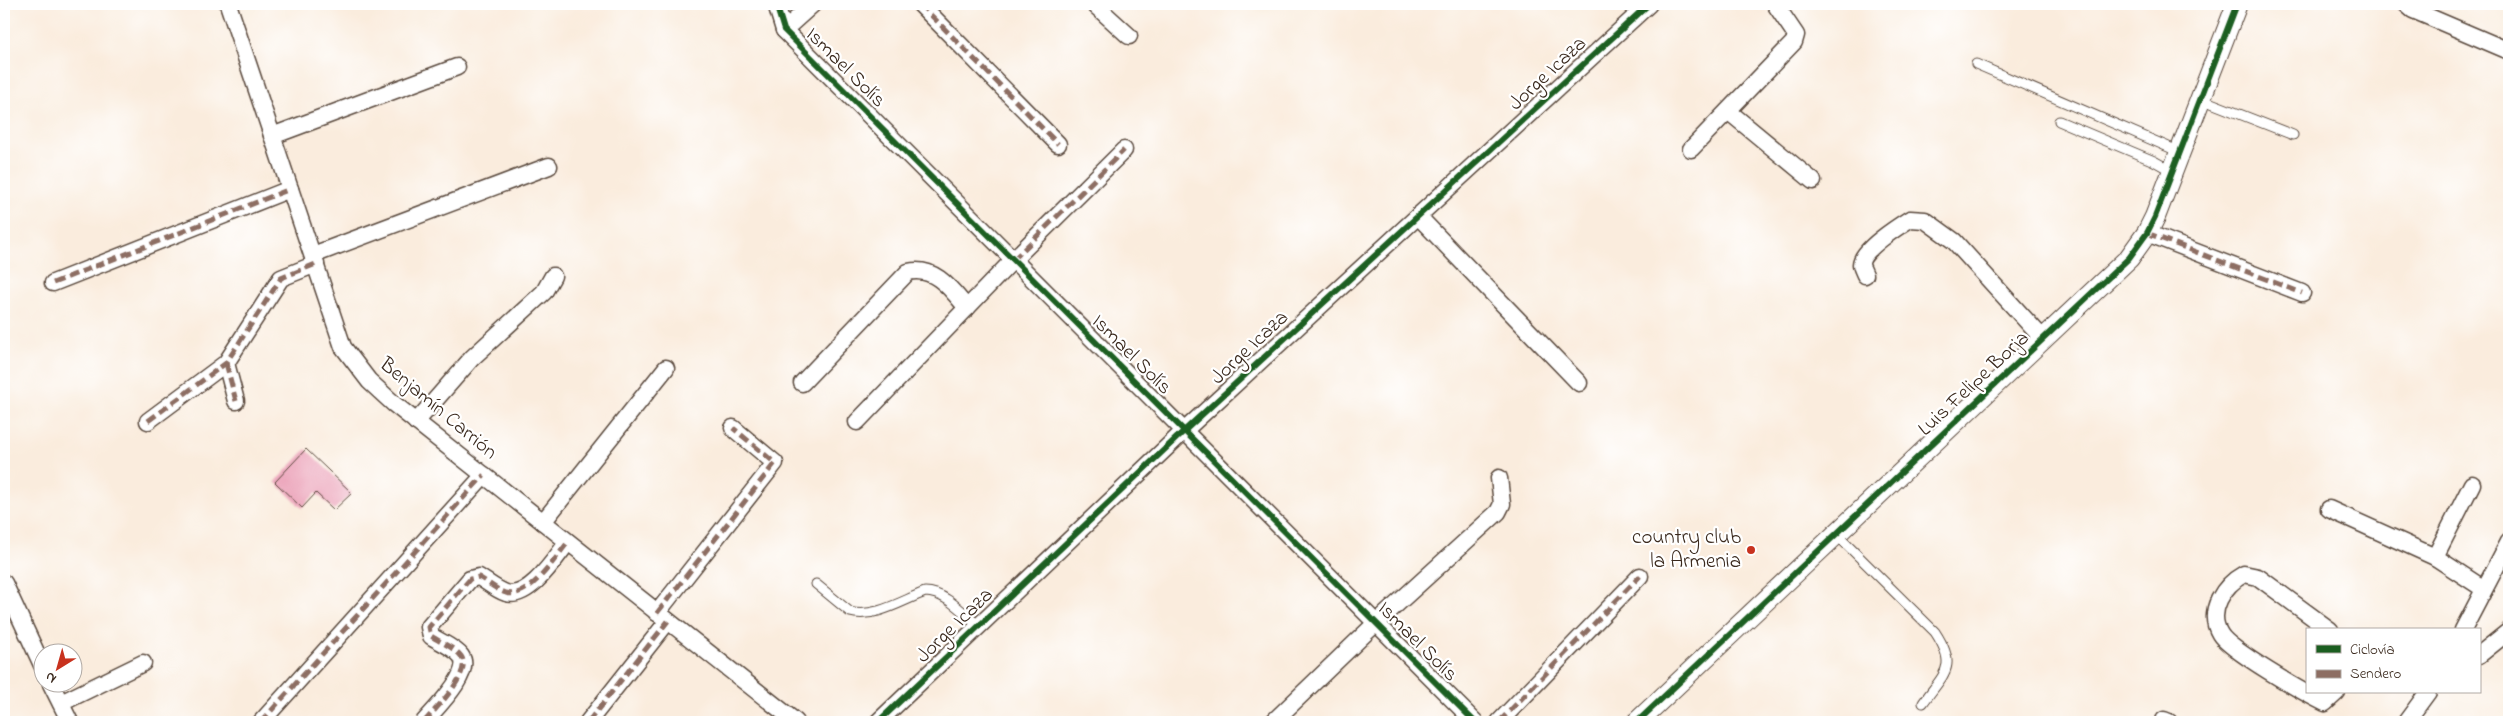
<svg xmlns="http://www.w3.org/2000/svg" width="2513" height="726" font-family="'Indie Flower',sans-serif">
<rect width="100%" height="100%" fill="#fff"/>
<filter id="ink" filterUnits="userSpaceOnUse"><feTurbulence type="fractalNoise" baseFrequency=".02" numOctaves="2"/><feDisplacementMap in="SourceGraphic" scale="10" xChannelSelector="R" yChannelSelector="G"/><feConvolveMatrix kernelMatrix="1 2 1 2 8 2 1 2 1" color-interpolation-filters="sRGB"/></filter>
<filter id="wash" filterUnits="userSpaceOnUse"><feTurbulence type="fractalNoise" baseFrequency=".0096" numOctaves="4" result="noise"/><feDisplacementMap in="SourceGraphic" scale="20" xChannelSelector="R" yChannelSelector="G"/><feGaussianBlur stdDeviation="1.12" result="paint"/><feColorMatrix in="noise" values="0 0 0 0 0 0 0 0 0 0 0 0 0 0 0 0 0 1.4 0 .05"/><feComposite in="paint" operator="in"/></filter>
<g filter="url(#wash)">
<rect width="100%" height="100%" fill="#faecdd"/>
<g id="blocks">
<path fill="#eba0b7" d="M306 449 352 493 334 510 316 493 302 508 275 482Z"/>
</g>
</g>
<g filter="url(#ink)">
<use href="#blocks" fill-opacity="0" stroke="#58473b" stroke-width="1"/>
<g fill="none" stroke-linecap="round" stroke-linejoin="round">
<g stroke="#58473b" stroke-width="11">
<g id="service">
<path d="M1976 64 2180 152"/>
<path d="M2201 99 2293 135"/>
<path d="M2059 121 2154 161 2172 171"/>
<path d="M1837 535 1935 632C1958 667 1945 672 1923 703"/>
<path d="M816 584 850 612C874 619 903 600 925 592 946 592 964 614 979 626"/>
</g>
</g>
<g stroke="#58473b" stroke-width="19">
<g id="minor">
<path d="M228 4 343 347 369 381 394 404 796 722"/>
<path d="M776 4 784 30 1475 722"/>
<path d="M920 4 1058 144"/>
<path d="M1094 4 1129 36"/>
<path d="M2406 4 2413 10 2509 51"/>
<path d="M784 30 813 4"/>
<path d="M1728 111 1813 181"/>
<path d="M272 136 457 67"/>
<path d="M1691 149 1794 42 1796 35 1775 4"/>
<path d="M1418 216 1579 383"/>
<path d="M2147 233 2302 293"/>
<path d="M313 255 549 166"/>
<path d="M1865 275C1864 272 1861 267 1861 264 1861 250 1899 226 1910 219L1925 220 1954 241 2044 340"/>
<path d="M53 283 290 189"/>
<path d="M226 363 236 401"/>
<path d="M802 383 908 272C935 266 951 289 967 308"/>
<path d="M148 421 226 363 281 278 316 264"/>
<path d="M416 422 472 358 544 292 553 276"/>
<path d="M857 422 1013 260 1124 150"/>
<path d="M2329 509 2435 557 2484 589"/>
<path d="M543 522 666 368"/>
<path d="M2435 557 2472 484"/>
<path d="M4 583 42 665"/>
<path d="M657 613 775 463 733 428"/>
<path d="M2330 630 2258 577 2244 574C2224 585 2206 611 2220 634 2229 650 2306 694 2325 703L2337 692"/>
<path d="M2463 630 2509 542"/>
<path d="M2479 655 2509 631"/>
<path d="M51 684 70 722"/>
<path d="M61 703 143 663"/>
<path d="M2164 720 2169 722"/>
<path d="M261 722 484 475"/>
<path d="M424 722C435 709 473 673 461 656 455 648 440 642 431 636L429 627 470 579 479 577C487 582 497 590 506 593 529 600 556 557 568 542"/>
<path d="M588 722 668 621"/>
<path d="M878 722 1184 431 1649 4"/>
<path d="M1273 722 1376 623 1498 512 1502 504 1499 478"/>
<path d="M1499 722 1640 576"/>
<path d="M2406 722 2428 692"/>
</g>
</g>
<g stroke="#58473b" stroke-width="22">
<path id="tertiary" d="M1637 722 2129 258 2147 233 2155 217 2237 4"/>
</g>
<use href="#service" stroke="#fff" stroke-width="9"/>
<use href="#minor" stroke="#fff" stroke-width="16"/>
<use href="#tertiary" stroke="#fff" stroke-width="20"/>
<g stroke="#8d6e63" stroke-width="5" stroke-dasharray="10 5" stroke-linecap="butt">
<path d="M920 4 1058 144"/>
<path d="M2147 233 2302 293"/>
<path d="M1013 260 1124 150"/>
<path d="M53 283 290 189"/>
<path d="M226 363 236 401"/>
<path d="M148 421 226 363 281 278 316 264"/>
<path d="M657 613 775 463 733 428"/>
<path d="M261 722 484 475"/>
<path d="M424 722C435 709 473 673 461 656 455 648 440 642 431 636L429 627 470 579 479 577C487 582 497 590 506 593 529 600 556 557 568 542"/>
<path d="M588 722 668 621"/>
<path d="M1499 722 1640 576"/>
</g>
<g stroke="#fff" stroke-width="9">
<g id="cycleway">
<path d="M776 4 784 30 1475 722"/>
<path d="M878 722 1184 431 1649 4"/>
<path d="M1637 722 2129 258 2147 233 2155 217 2237 4"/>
</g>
</g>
<use href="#cycleway" stroke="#1b5e20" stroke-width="6"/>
</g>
</g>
<circle fill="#c8321e" stroke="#fff" stroke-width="2" cx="1751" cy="550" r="5"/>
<g text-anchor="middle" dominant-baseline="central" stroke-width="4.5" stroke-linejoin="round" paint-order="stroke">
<g font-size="21" fill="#3b2a1e" stroke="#fff">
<text transform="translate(845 68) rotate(45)">Ismael Solís</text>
<text transform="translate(1548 74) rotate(-43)">Jorge Icaza</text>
<text transform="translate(1250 348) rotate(-43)">Jorge Icaza</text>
<text transform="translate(1131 355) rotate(45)">Ismael Solís</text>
<text transform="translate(1974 384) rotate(-43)">Luis Felipe Borja</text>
<text transform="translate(438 409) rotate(40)">Benjamín Carrión</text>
<text transform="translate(955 626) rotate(-44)">Jorge Icaza</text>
<text transform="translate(1417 642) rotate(45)">Ismael Solís</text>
</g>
<g font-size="21" fill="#3b2a1e" stroke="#fff" text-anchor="end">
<text x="1741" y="538">country club<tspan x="1741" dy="24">la Armenia</tspan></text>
</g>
</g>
<rect width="2513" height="726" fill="none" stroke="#fff" stroke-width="20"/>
<rect x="2306" y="628" width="175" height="65" fill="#ffffff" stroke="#b1aaa5"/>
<rect x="2316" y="645" width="25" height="8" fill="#1b5e20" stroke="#b1aaa5"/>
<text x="2350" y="654" font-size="15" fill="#3b2a1e">Ciclovía</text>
<rect x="2316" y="670" width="25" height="8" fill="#8d6e63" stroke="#b1aaa5"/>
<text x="2350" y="678" font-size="15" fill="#3b2a1e">Sendero</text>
<g transform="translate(58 668) rotate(217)"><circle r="24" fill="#ffffff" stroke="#b1aaa5"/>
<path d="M0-4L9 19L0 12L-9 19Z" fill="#c8321e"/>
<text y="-8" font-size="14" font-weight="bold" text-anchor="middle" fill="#3b2a1e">N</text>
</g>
</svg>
